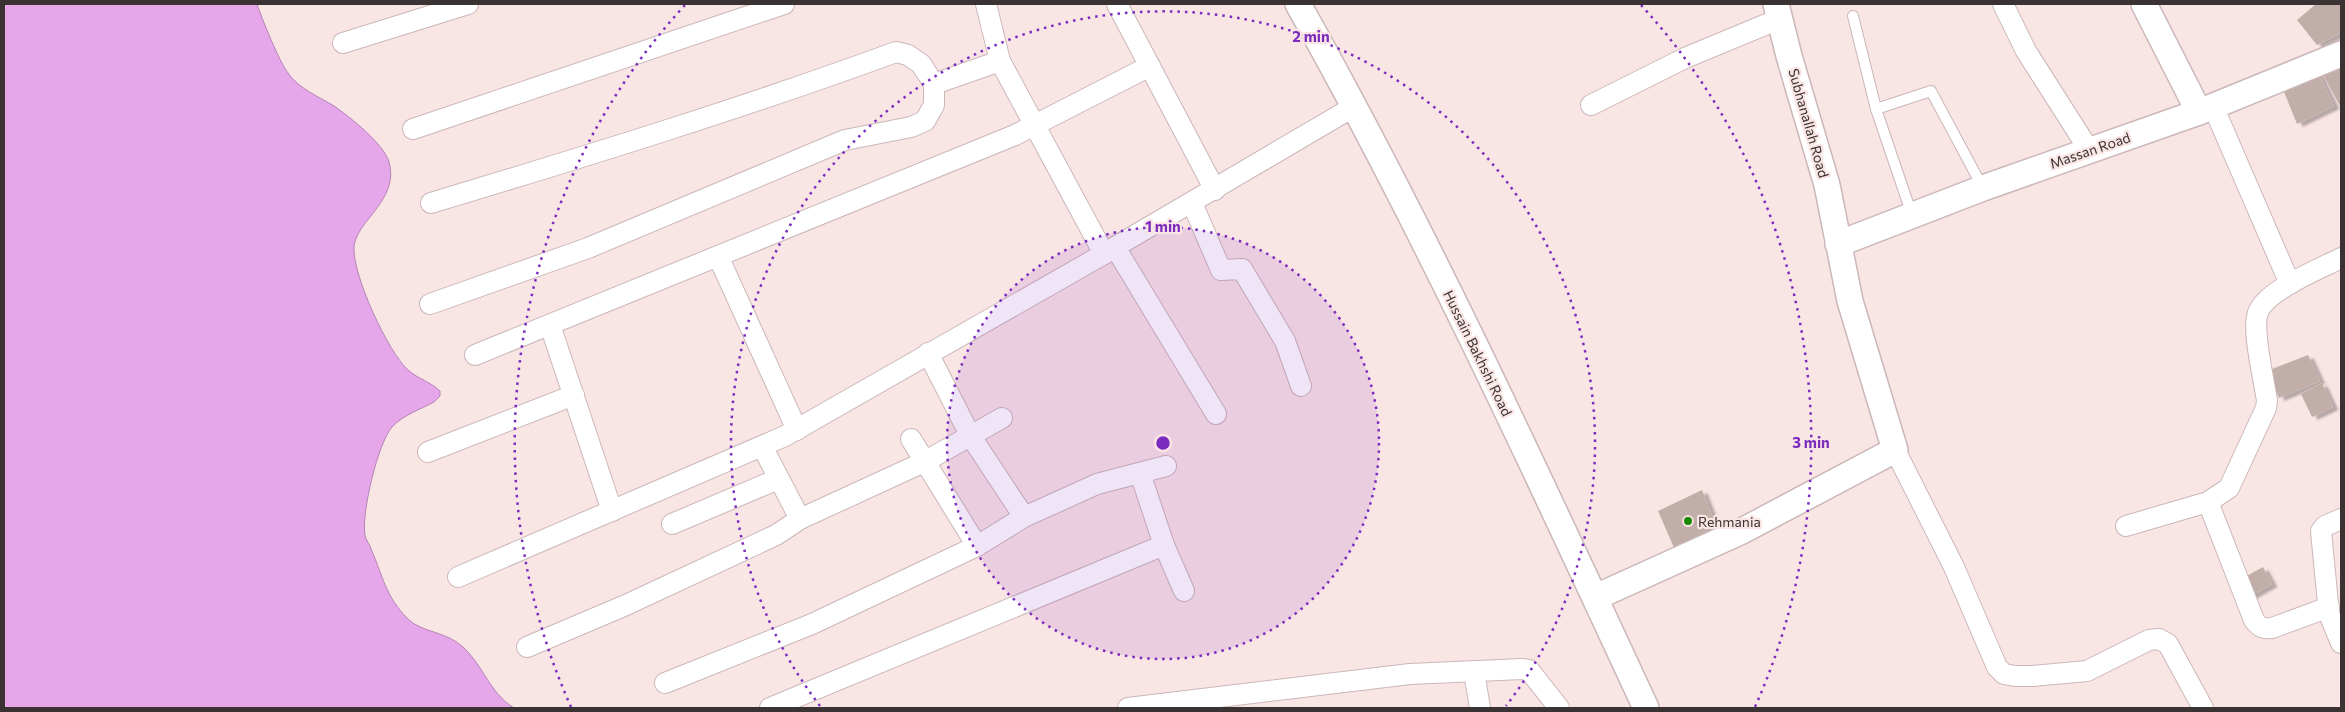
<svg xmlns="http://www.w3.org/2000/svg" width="2345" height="712" font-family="Commissioner,sans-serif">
<defs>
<filter id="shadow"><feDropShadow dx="5.5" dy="3" stdDeviation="1" flood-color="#0004"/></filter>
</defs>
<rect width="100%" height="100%" fill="#fae5e5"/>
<path fill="#e5a7ea" stroke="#b284b3" d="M4 4H257C262 19 279 61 288 73 299 89 318 96 334 106 350 117 384 144 389 162 397 190 375 209 361 229 358 234 354 242 354 247 352 274 388 352 408 370 418 379 431 382 440 391V396L434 402C421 409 403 415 392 427 378 443 361 514 365 535 366 541 370 544 371 549 383 576 385 596 408 619 422 633 447 631 464 648 484 667 489 692 514 708H4Z"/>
<g fill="#c1aea8" filter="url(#shadow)">
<path d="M2316 4H2341V33L2317 45 2297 20Z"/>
<path d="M2341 57V105L2340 106 2319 67Z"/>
<path d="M2316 68 2334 106 2297 124 2282 87Z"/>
<path d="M2308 355 2320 381 2279 398 2267 371Z"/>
<path d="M2322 383 2333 407 2312 417 2301 394Z"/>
<path d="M1702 490 1718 531 1675 550 1658 511Z"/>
<path d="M2263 567 2272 584 2249 597 2241 579Z"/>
</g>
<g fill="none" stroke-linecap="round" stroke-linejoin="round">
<g stroke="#cbb7b8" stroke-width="12">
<g id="service">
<path d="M1853 16 1876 109 1912 215"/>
<path d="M1876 109 1931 91 1983 188"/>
</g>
</g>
<g stroke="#cbb7b8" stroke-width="22">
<g id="minor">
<path d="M986 4 1000 61 1104 254 1115 247 1216 414"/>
<path d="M1117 4 1215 190"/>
<path d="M2003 4 2026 51 2089 150"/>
<path d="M343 43 468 4"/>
<path d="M934 84 1000 61"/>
<path d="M1591 105 1685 58 1779 19"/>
<path d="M2213 106 2290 284"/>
<path d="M413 129 784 4"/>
<path d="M1192 203 1221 270 1242 269 1285 341 1301 386"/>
<path d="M1115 247 1355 106"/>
<path d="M718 256 797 430"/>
<path d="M430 304 588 248 845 140 911 127 925 121 934 105V84L921 64 908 55 896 52C743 108 587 156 431 203"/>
<path d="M550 325 612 511"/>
<path d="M928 353 970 435 1024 517"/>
<path d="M475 355 1015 135 1150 66"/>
<path d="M911 439 977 546"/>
<path d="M762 446 800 519"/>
<path d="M1895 450 1954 567 1997 667 2004 674 2015 676H2032L2087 671 2149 640 2159 639 2168 644 2203 708"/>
<path d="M428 452 574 395"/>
<path d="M1140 473 1164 545 1184 591"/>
<path d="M2208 502 2229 488 2266 408 2267 401C2264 379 2253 336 2257 316 2261 292 2320 269 2341 258"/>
<path d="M2341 519 2325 526 2321 531 2329 614 2341 643"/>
<path d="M672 524 778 479"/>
<path d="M2126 526 2208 502 2254 620C2260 628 2263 629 2272 628L2329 607"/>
<path d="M458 577 785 436 1104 254"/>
<path d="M527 647 626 605 776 535 800 519 924 462 1002 418"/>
<path d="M1474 672 1480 708"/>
<path d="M665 683 812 624 977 546 1024 517 1097 484 1166 466"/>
<path d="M770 708 1164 545"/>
<path d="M1128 708 1410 674 1522 669 1529 670 1559 708"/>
</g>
</g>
<g stroke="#cbb7b8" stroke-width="28">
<g id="tertiary">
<path d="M1298 4C1426 232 1536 471 1646 708"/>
<path d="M2144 4 2199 112"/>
<path d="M1838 244 1983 188 2199 112 2341 54"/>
<path d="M1596 597 1742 531 1895 450 1850 301 1827 185 1789 56 1776 4"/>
</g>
</g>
<use href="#service" stroke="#fff" stroke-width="10"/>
<use href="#minor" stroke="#fff" stroke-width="20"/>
<use href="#tertiary" stroke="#fff" stroke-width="25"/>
</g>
<circle cx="1163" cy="443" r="216" fill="#7b2cbf" fill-opacity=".12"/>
<g fill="none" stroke="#7b2cbf" stroke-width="2.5" stroke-dasharray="2.5 5">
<circle cx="1163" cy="443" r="216"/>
<path d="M820 706A432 432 0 1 1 1506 706"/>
<path d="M571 707A648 648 0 0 1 685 5M1641 5A648 648 0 0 1 1755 707"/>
</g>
<circle fill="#198804" stroke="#fae5e5" stroke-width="2" cx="1688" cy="521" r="5"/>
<g text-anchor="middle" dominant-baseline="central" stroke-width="4.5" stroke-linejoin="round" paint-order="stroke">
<g font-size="14" fill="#3a3233" stroke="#fae5e5">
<text transform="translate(1809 123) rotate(74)">Subhanallah Road</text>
<text transform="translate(2090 150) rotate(-19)">Massan Road</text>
<text transform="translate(1478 353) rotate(64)">Hussain Bakhshi Road</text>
</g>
<g font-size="14" fill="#3a3233" stroke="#fae5e5" text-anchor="start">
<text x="1698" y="521">Rehmania</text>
</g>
</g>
<circle cx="1163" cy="443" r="8" fill="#7b2cbf" stroke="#fae5e5" stroke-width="2.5"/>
<g font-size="15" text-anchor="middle" font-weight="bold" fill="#7b2cbf" stroke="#fae5e5" stroke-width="4.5" stroke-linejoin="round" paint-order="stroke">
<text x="1311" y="42">2 min</text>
<text x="1163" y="232">1 min</text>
<text x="1811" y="448">3 min</text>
</g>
<rect width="2345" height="712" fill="none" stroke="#3a3233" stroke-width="10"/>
</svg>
